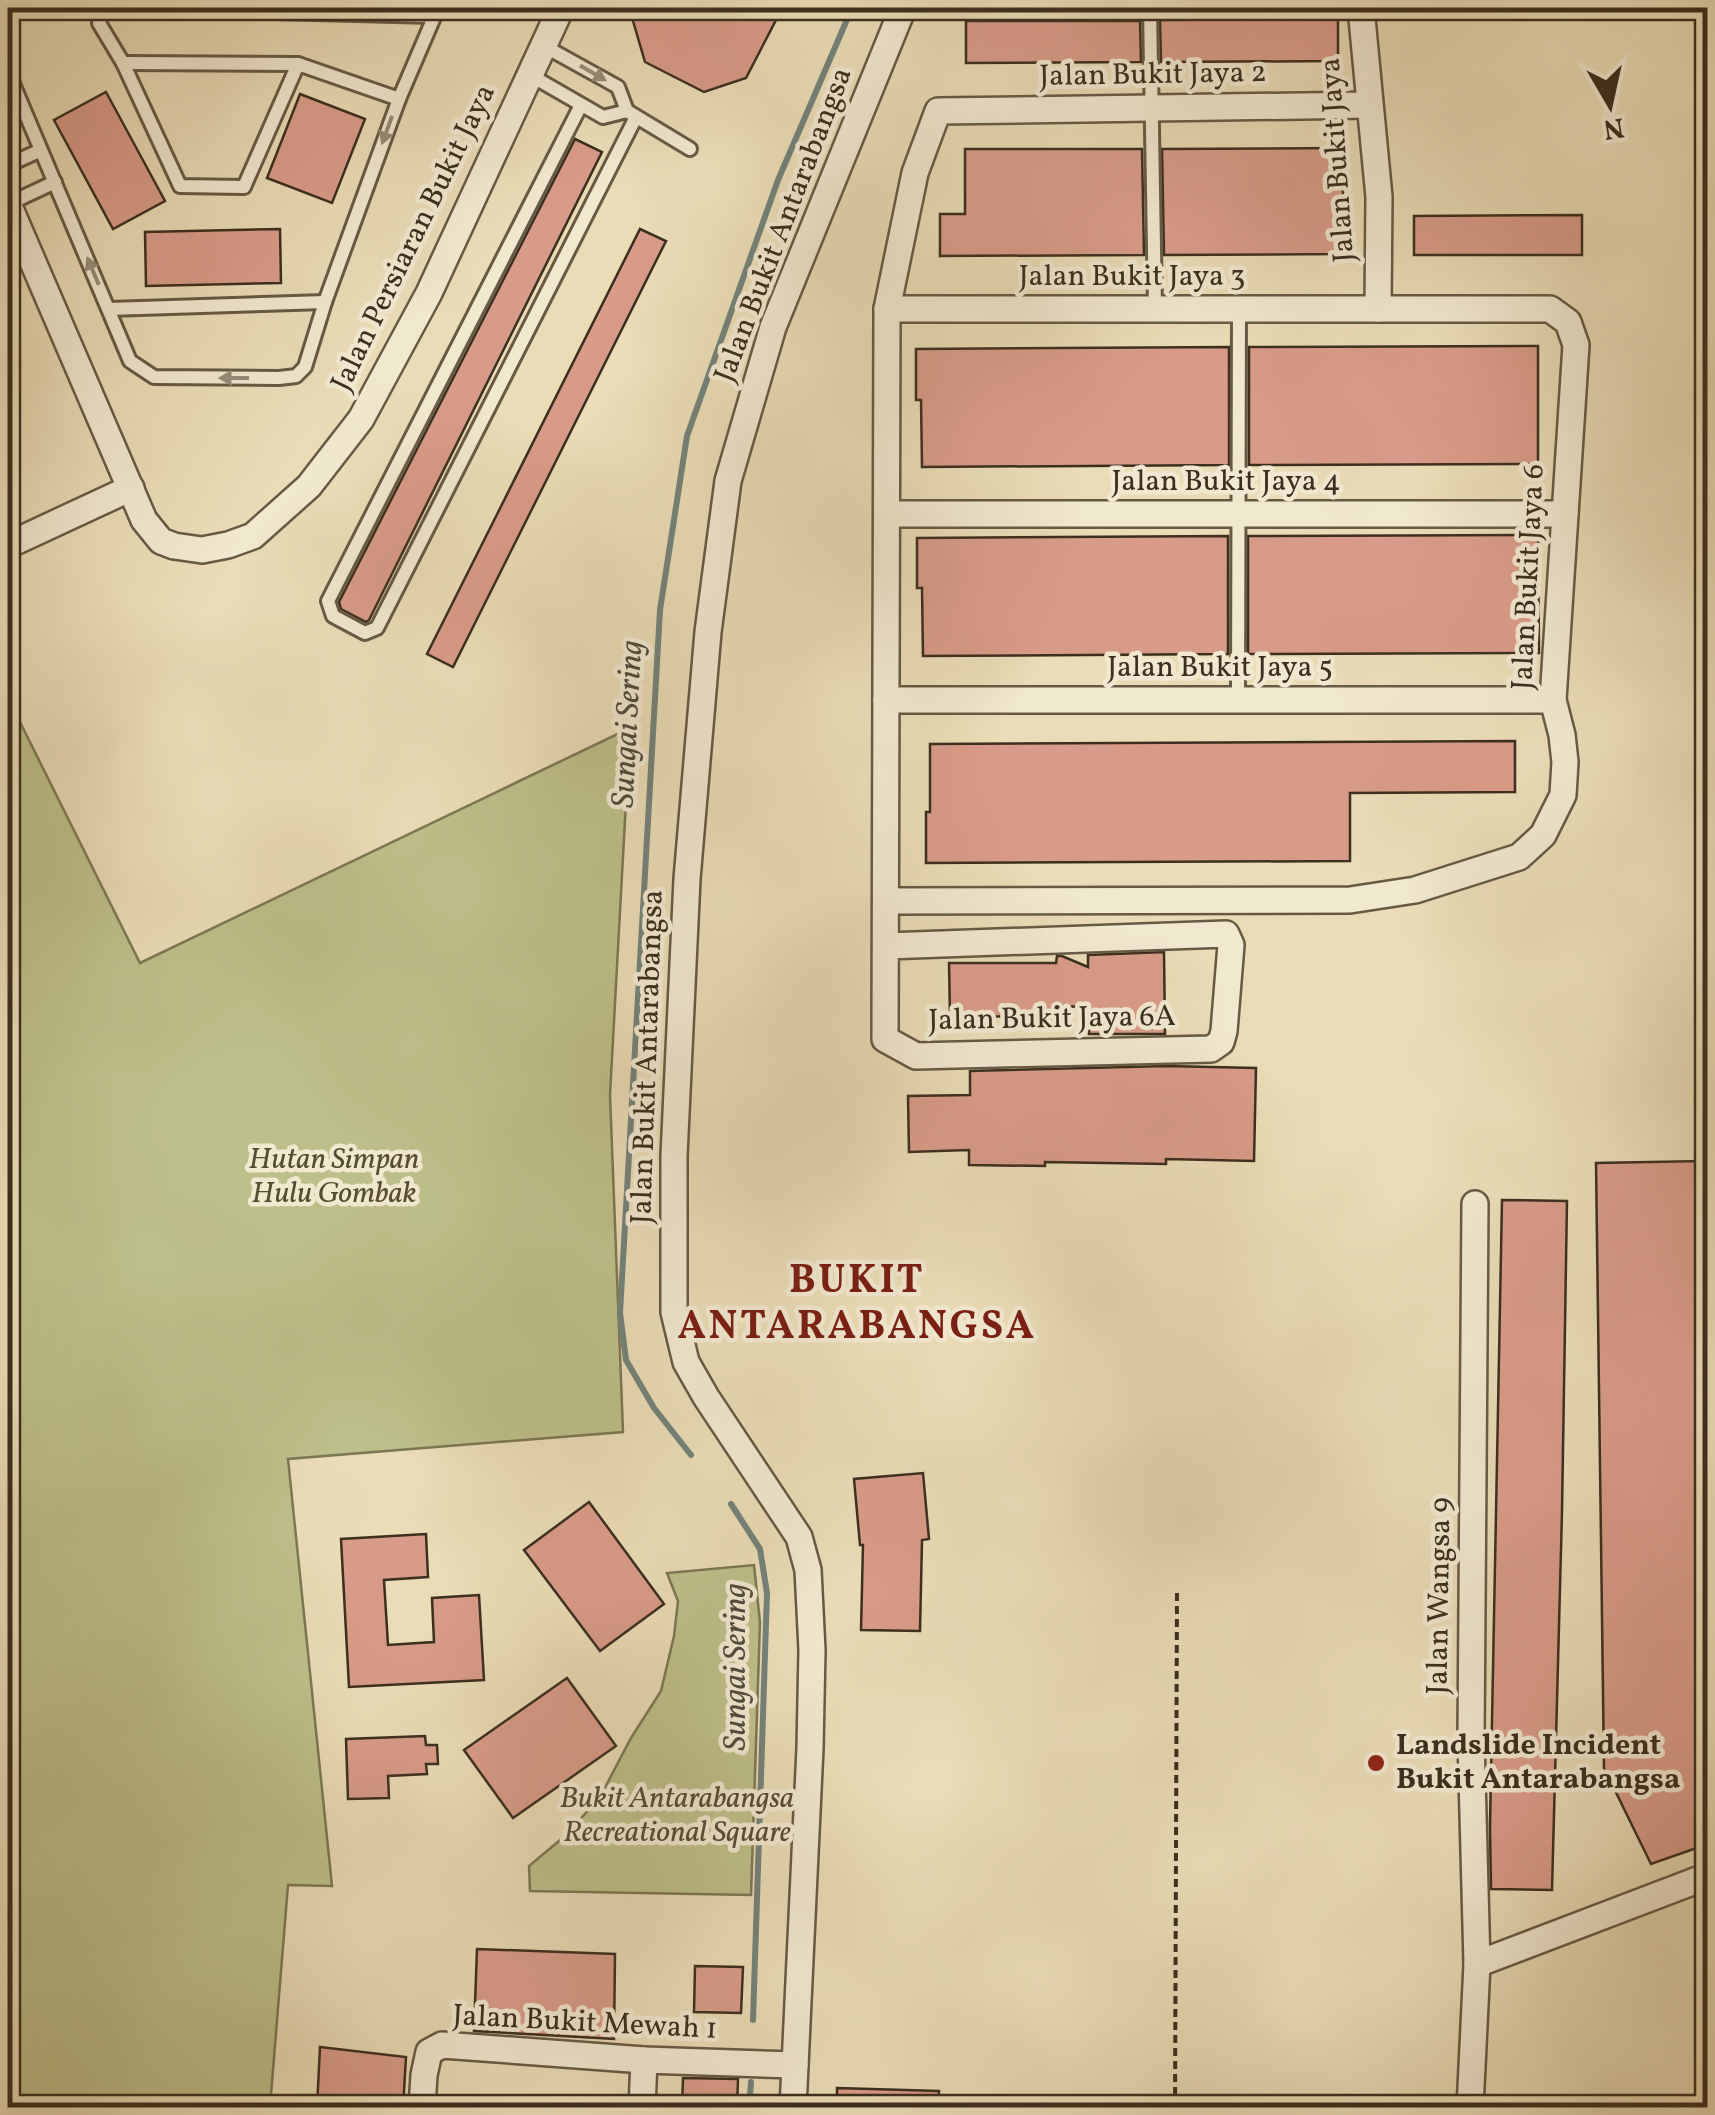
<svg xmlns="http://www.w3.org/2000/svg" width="1715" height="2115" font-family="Vollkorn,serif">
<rect width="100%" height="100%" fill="#eadcb7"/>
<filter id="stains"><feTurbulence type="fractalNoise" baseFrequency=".002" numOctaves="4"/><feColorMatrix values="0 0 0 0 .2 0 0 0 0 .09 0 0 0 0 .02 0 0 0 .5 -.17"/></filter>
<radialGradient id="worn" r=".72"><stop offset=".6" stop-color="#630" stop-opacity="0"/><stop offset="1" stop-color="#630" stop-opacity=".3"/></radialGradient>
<g fill="#bdbf8a" stroke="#7c7754" stroke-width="2.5">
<path d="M13 708 140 963 630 728 610 1095 623 1432 288 1459 332 1886 288 1885 270 2107H8V711Z"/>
<path d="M754 1565 760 1622 751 1895 530 1891 529 1866 566 1835 600 1797 631 1738 661 1691 674 1636 678 1601 667 1573Z"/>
</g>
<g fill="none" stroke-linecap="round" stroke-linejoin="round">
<g stroke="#74827a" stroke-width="6">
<path d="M691 1455 654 1408 626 1360 620 1313 660 610 687 436 778 180 852 8"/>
<path d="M731 1504 760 1549 767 1593 753 2020"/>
<path d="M749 2108 751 2082"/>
</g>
</g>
<g fill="#d99b89" stroke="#3b2f1f" stroke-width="2.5">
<path d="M640 8H771L776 20 746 78 704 92 645 62 633 21Z"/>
<path d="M1338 19V61L1161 62 1160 20Z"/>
<path d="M966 21H1140L1141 62 966 63Z"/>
<path d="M106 92 165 201 113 229 54 120Z"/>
<path d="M300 94 365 119 332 203 267 178Z"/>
<path d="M575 139 602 152 369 620 366 622 341 609 339 602Z"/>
<path d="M1343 148V254L1164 255 1162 149Z"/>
<path d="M965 149H1142L1144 255 940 256V214H965Z"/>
<path d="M1582 215V255H1414V216Z"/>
<path d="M280 229 281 283 146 286 145 232Z"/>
<path d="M640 229 666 241 453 667 427 654Z"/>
<path d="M1538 346V464L1249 465V347Z"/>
<path d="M1229 347V465L922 467 921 400H916V349Z"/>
<path d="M1538 535 1539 653 1248 654V536Z"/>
<path d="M1228 536V654L923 656 922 588H917V538Z"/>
<path d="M1515 741V792L1350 793V861L926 863V812H930V744Z"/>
<path d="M1164 952 1165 1034H1089V1007L1054 1006 1055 1019H1028V1016L950 1017 949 963H1056L1057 956H1062L1088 967V955Z"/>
<path d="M1166 1066 1256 1068 1254 1161 1166 1159V1164L1045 1162V1166L969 1165V1150L909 1152 908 1096 970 1095V1071Z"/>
<path d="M1703 1161 1708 1402V1844L1651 1864 1604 1768 1596 1163Z"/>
<path d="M1502 1200 1567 1201 1562 1512 1552 1890 1491 1889 1490 1826Z"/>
<path d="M923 1473 929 1539 922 1540 920 1631 861 1630 863 1545H860L854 1479Z"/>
<path d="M589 1502 664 1604 600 1651 524 1550Z"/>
<path d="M426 1534 428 1577 384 1580 388 1645 434 1642 432 1598 479 1595 484 1680 349 1687 341 1539Z"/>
<path d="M567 1678 616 1746 513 1818 464 1750Z"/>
<path d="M425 1736 426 1745H437L438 1764H426L427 1774 388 1776 389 1798 348 1799 346 1739Z"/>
<path d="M477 1949 615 1954 614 2039 474 2031Z"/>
<path d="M695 1966 743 1967 741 2013 694 2012Z"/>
<path d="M320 2047 406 2057 403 2108H317Z"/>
<path d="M683 2078 738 2079 737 2108H682Z"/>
<path d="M837 2088 939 2091 938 2108H837Z"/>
</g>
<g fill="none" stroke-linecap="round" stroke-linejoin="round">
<g stroke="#675a45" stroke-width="18">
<g id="service">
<path d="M1150 8 1155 309"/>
<path d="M544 46 618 87 627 111 690 149"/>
<path d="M123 63 298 64 399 99"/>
<path d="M298 64 244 187 180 186 123 63 99 23 102 10 114 8 434 16"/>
<path d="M8 72 130 361 154 377 279 378 296 376 305 367 325 302 399 99 438 8"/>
<path d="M530 75 603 117 627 111"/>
<path d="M581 105 328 601 333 616 365 633 377 628 636 117"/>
<path d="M8 165 39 151"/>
<path d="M8 204 55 182"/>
<path d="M8 265 30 256"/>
<path d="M109 309 325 302"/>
<path d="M1238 700 1239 309"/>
</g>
</g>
<g stroke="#675a45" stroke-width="30">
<g id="minor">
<path d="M1361 8 1379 197 1378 309"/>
<path d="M8 204 144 520 161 541 174 546 202 550 228 545 253 536 309 486 361 419 429 293 561 8"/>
<path d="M887 514H1565"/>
<path d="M15 542 131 488"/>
<path d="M886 700H1553"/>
<path d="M886 901 1350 900 1415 890 1519 857 1543 835 1563 795 1565 762 1562 735 1553 700 1576 345 1568 322 1550 309H887"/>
<path d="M886 946 1226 934 1231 945 1224 1031 1221 1042 1211 1049 916 1056 885 1039 887 309 915 173 938 111 1369 105"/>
<path d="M1477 1964 1708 1876"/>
<path d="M422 2108 424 2075 429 2052 442 2045 644 2060 795 2065"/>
<path d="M642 2108 644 2060"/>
<path d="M793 2108 810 1748 812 1650 808 1570 799 1537 706 1397 686 1362 674 1312V1156L687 879 708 632 728 481 773 327 903 8"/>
<path d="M1470 2108 1477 1964 1471 1739 1475 1204"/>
</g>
</g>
<path stroke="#3b2f1f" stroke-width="4" stroke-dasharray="8 5" stroke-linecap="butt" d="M1175 2108 1177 1588"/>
<use href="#service" stroke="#f1e8d0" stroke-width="12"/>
<use href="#minor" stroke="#f1e8d0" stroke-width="25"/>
</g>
<defs><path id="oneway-solid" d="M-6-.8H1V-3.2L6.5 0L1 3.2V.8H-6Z" transform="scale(2.5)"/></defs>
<g fill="#968c78">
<use href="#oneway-solid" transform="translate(593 73) rotate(30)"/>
<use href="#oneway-solid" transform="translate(387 130) rotate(110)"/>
<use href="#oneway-solid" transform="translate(93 271) rotate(-113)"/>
<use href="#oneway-solid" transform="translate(234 378) rotate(-180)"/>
</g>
<circle fill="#8f2418" stroke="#f1e8d0" stroke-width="4" cx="1376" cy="1763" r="10"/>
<g text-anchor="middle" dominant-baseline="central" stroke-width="9" stroke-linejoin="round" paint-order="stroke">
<g font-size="30" fill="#3b2f1f" stroke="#f1e8d0">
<text transform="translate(1153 75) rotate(-1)">Jalan Bukit Jaya 2</text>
<text transform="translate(1338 160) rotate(-94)">Jalan Bukit Jaya</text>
<text transform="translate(784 225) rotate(-69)">Jalan Bukit Antarabangsa</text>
<text transform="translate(414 238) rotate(-64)">Jalan Persiaran Bukit Jaya</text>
<text x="1132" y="277">Jalan Bukit Jaya 3</text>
<text x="1226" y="482">Jalan Bukit Jaya 4</text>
<text transform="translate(1529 577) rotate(-87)">Jalan Bukit Jaya 6</text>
<text x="1220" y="668">Jalan Bukit Jaya 5</text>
<text transform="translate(1052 1019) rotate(-1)">Jalan Bukit Jaya 6A</text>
<text transform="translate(648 1057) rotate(-88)">Jalan Bukit Antarabangsa</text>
<text transform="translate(1440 1596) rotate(-89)">Jalan Wangsa 9</text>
<text transform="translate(585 2023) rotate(3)">Jalan Bukit Mewah 1</text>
</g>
<g font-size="30" font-style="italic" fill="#554c34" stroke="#f1e8d0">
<text x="334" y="1160">Hutan Simpan<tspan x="334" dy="34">Hulu Gombak</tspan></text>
<text x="677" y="1799">Bukit Antarabangsa<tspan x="677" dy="34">Recreational Square</tspan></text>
</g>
<g font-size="30" font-weight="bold" fill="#3b2f1f" stroke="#f1e8d0" text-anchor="start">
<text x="1396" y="1746">Landslide Incident<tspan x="1396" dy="34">Bukit Antarabangsa</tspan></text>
</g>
<g font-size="32" font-style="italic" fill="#4e4b3d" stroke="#f1e8d0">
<text transform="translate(629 724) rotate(-87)">Sungai Sering</text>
<text transform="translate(737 1667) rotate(-90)">Sungai Sering</text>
</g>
<g font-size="40" font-weight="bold" letter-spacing="2.5" fill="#7a1f14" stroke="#f1e8d0">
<text x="857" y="1282">BUKIT<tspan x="857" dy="46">ANTARABANGSA</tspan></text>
</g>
</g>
<rect width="1715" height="2115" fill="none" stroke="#eadcb7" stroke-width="40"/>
<rect x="10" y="10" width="1695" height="2095" fill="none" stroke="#3b2f1f" stroke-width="5"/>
<rect x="20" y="20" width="1675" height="2075" fill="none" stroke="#3b2f1f" stroke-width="2.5"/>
<g transform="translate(1610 105) rotate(171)" stroke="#f1e8d0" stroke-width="8" paint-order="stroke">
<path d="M0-8L18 38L0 25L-18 38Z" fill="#3b2f1f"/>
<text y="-15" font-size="28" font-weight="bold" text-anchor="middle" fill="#3b2f1f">N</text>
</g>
<rect width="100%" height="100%" filter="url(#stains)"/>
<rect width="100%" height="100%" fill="url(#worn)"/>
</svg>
